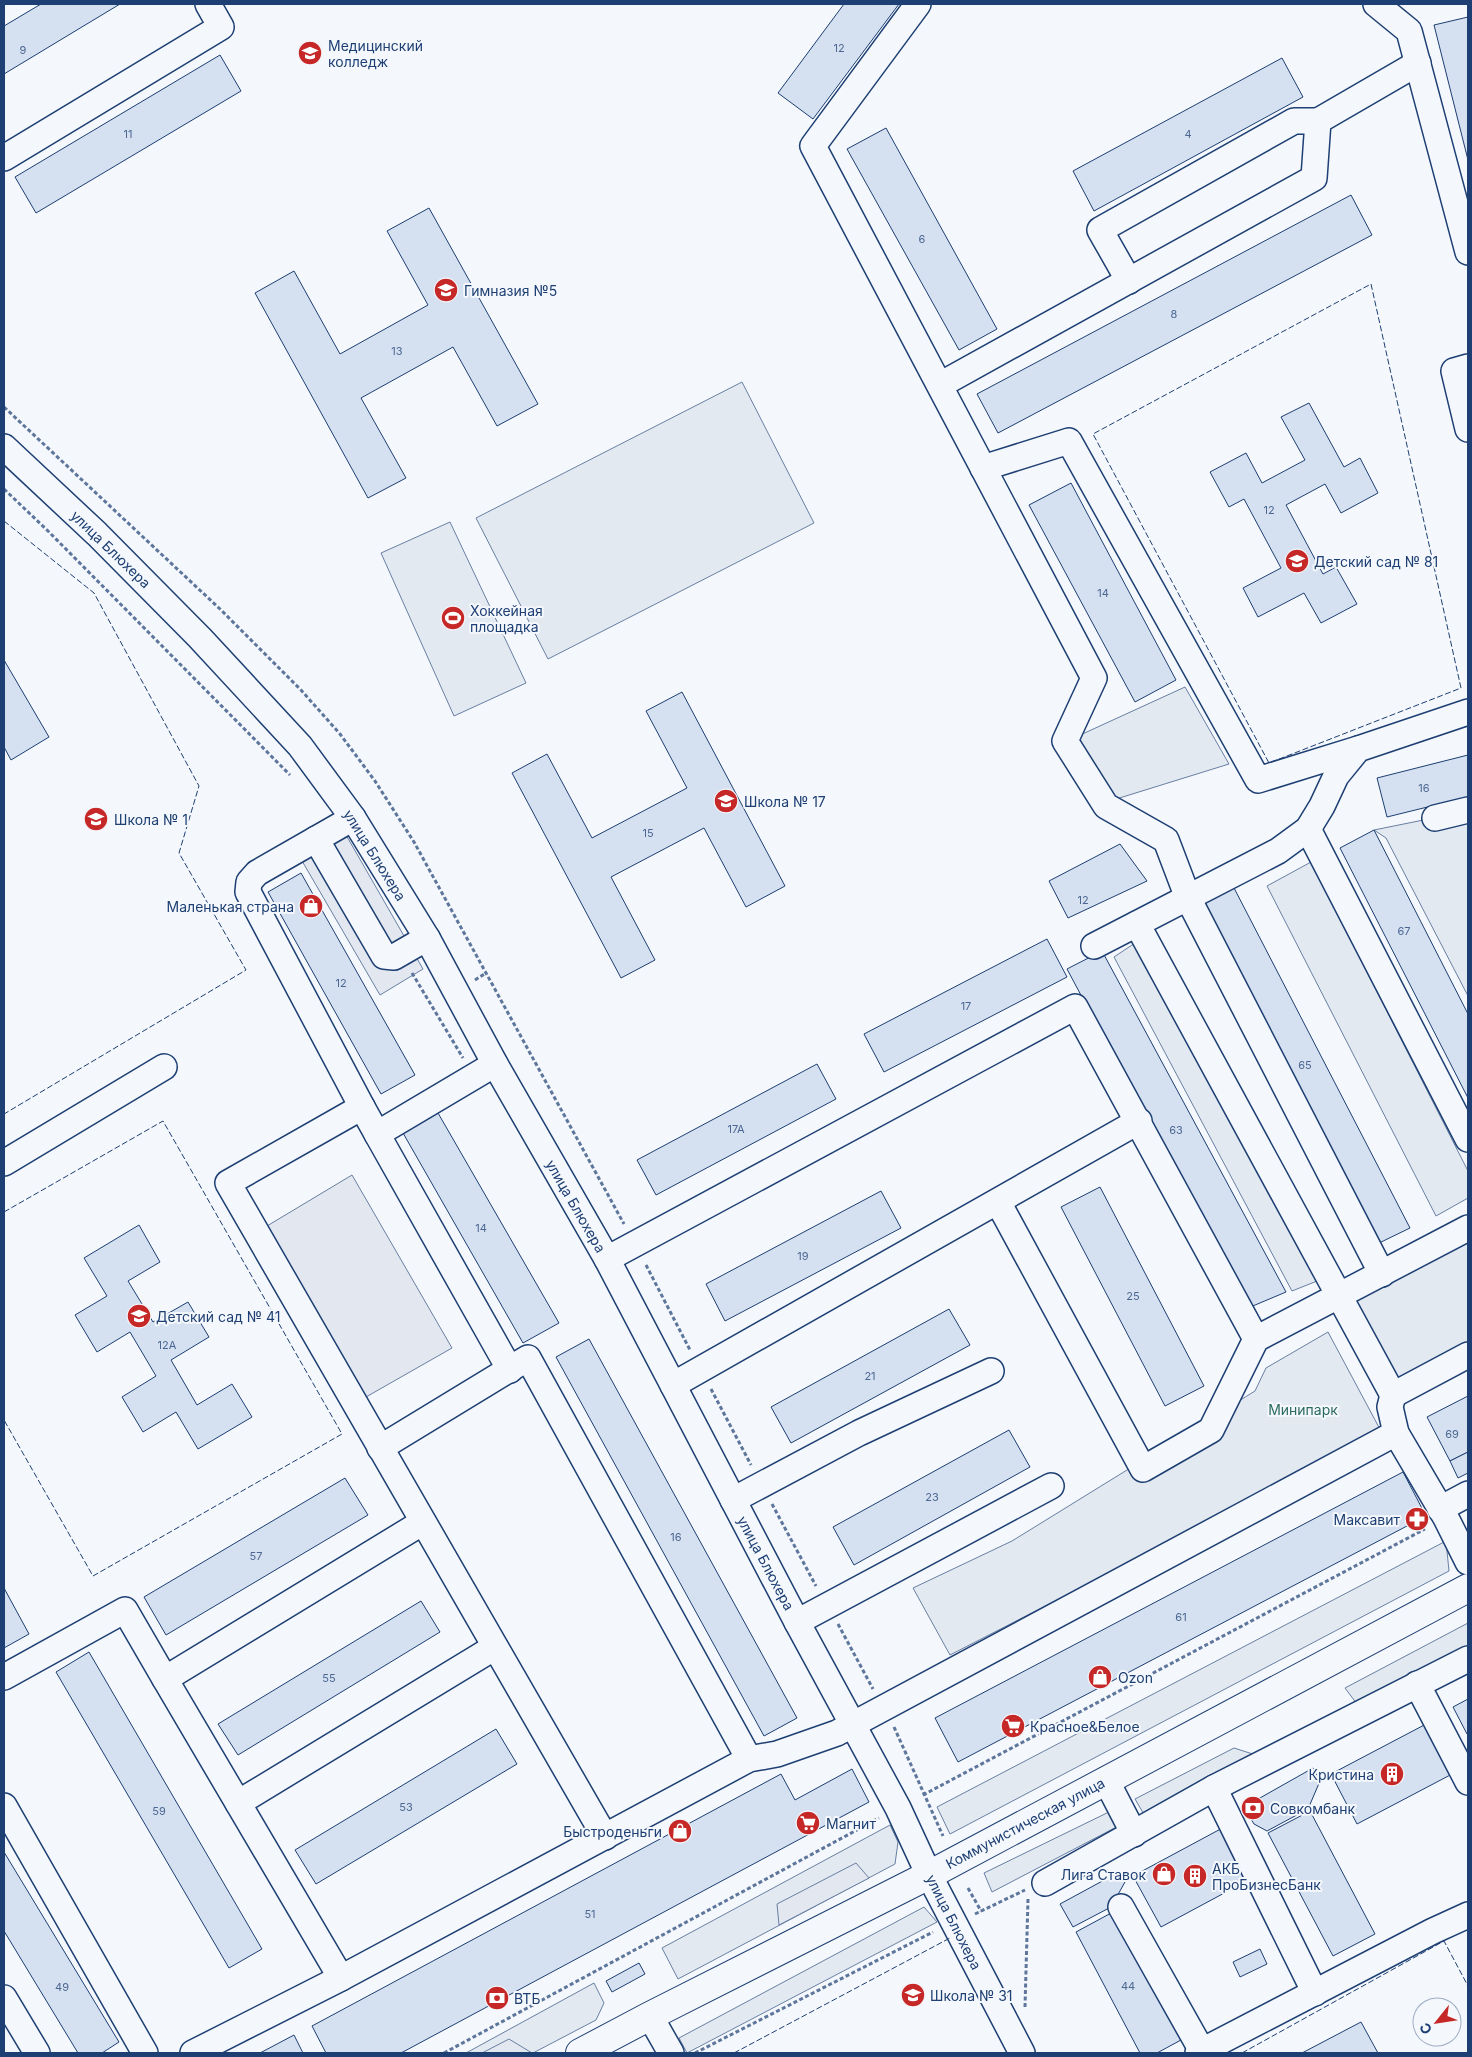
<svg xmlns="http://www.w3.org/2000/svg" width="1472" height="2057" font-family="Inter,sans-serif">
<rect width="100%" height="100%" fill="#f4f7fb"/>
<g fill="#e3e9f0" stroke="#687fa3">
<path d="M742 382 814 523 548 659 476 518Z"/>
<path d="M450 522 526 683 454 716 381 553Z"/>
<path d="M1185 687 1229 764 1113 800 1078 736Z"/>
<path d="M1468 811V996L1386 838 1374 830Z"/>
<path d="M1311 862 1468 1171V1198L1436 1216 1267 886Z"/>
<path d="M1135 943 1322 1279 1292 1291 1114 957Z"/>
<path d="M1468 1236V1345L1395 1383 1348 1299Z"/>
<path d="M1328 1332 1382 1433 950 1655 913 1588 1012 1541 1255 1391 1266 1368Z"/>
<path d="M1446 1541 1449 1571 950 1834 937 1807Z"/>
<path d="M1468 1623V1646L1357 1704 1345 1688Z"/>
<path d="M1234 1748 1259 1756 1145 1816 1135 1799Z"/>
<path d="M1113 1810 1126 1822 992 1892 984 1873Z"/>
<path d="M890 1825 898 1842 895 1864 678 1979 662 1948Z"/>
<path d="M924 1907 937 1922 687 2053 679 2038Z"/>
<path d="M594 1983 604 2003 596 2020 533 2053H466Z"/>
</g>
<g fill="#e3e8f0" stroke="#687fa3">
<path d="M342 828 423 969 380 995 298 854Z"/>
<path d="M352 1175 452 1348 366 1397 267 1226Z"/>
<path d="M856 1863 869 1878 779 1925 777 1904Z"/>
<path d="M509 2039 532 2053H482Z"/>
</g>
<g fill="#d5e0f0" stroke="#1d3f73">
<path d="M41 4H120L4 74V26Z"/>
<path d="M844 4H899L813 119 778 93Z"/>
<path d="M1468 17V160L1434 25Z"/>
<path d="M220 55 241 91 36 213 15 177Z"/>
<path d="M1282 58 1303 97 1094 211 1073 171Z"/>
<path d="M886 128 997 329 959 350 847 149Z"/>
<path d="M1351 195 1372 235 998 433 977 394Z"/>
<path d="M429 208 538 404 497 426 453 347 361 398 406 478 368 498 255 293 294 271 340 354 428 305 387 231Z"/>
<path d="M1309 403 1344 467 1360 458 1378 493 1341 513 1325 484 1286 505 1323 574 1336 567 1357 604 1321 623 1304 593 1258 617 1243 588 1281 568 1244 499 1229 507 1210 472 1246 453 1262 483 1305 460 1281 417Z"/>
<path d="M1071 483 1176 680 1135 702 1029 505Z"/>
<path d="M4 660 49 737 11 760 4 747Z"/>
<path d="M682 692 785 886 746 907 704 828 611 877 655 960 621 978 512 773 547 754 592 838 687 788 646 711Z"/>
<path d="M1468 755V797L1387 817 1377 778Z"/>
<path d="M1374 830 1468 1014V1098L1340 848Z"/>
<path d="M1120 844 1147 881 1068 918 1049 881Z"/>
<path d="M301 873 415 1075 381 1094 268 892Z"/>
<path d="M1233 886 1410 1228 1377 1244 1200 902Z"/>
<path d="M1047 939 1067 977 884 1072 864 1034Z"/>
<path d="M1102 951 1286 1292 1248 1308 1067 969Z"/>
<path d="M817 1064 836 1099 656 1195 637 1160Z"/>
<path d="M438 1113 559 1323 523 1343 403 1133Z"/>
<path d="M1100 1187 1204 1386 1165 1406 1061 1207Z"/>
<path d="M881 1191 901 1228 725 1321 706 1284Z"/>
<path d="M139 1225 160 1262 128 1281 153 1322 188 1302 209 1337 171 1360 197 1405 232 1384 252 1417 198 1449 176 1412 143 1432 122 1397 156 1376 130 1332 97 1352 75 1315 107 1296 84 1258Z"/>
<path d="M949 1309 970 1345 791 1443 771 1407Z"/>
<path d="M589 1339 797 1718 764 1736 556 1357Z"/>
<path d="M1468 1396V1452L1450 1461 1427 1417Z"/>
<path d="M1009 1430 1030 1467 854 1565 833 1527Z"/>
<path d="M1468 1452V1473L1458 1478 1450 1461Z"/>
<path d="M1403 1472 1426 1516 958 1762 935 1718Z"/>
<path d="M345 1478 368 1515 166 1635 144 1597Z"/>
<path d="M4 1588 29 1634 4 1648Z"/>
<path d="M421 1601 440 1632 238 1755 218 1724Z"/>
<path d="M89 1652 262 1949 229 1968 56 1672Z"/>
<path d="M1468 1699V1733L1467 1734 1453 1707Z"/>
<path d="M1428 1723 1454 1773 1357 1824 1331 1774Z"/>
<path d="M496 1729 517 1764 316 1884 295 1850Z"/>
<path d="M1313 1768 1320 1781 1308 1809 1267 1831 1254 1824 1244 1807Z"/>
<path d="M852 1769 869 1802 401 2053H326L312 2026 781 1774 795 1800Z"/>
<path d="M1310 1811 1375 1934 1333 1956 1268 1833Z"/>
<path d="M1228 1825 1256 1876 1161 1927 1133 1876Z"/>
<path d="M4 1852 119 2042 102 2053H78L4 1931Z"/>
<path d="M1119 1872 1125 1882 1111 1907 1073 1927 1060 1904Z"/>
<path d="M1113 1912 1181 2040 1157 2053H1140L1076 1932Z"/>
<path d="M1260 1949 1267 1964 1240 1977 1233 1962Z"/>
<path d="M639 1963 645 1974 612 1992 606 1981Z"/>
<path d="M1361 2022 1378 2053H1302Z"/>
<path d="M294 2035 303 2053H260Z"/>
</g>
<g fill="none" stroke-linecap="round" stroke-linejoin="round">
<g stroke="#1d3f73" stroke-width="28">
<g id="minor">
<path d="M918 4 813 146 1094 678 1065 741 1106 806 1166 840 1188 898 1382 1274"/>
<path d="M1376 4 1409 31 1468 252"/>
<path d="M4 158 221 27 208 4"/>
<path d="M1129 281 1100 230 1294 121H1318"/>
<path d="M1468 367 1454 371 1468 429"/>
<path d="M940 385 1314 178 1318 121 1418 63"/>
<path d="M4 447 97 534 200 638 300 746 353 818 427 938 495 1064 607 1259 797 1622 898 1808 929 1875 1022 2053"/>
<path d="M983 468 1069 441 1258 780 1358 749"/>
<path d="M353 818 257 873 249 882 248 892 362 1107"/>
<path d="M1435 818 1468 810"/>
<path d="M1308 829 1468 1139"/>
<path d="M316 839 384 956 394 957 427 938"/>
<path d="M1137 924 1393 1395 1468 1355"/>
<path d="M1094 946 1278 851 1308 829 1322 806 1336 776 1358 749 1468 712"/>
<path d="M495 1064 377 1134 362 1107 228 1183 605 1837"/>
<path d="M377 1134 510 1370"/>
<path d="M4 1163 164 1067"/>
<path d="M998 1202 1143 1469 1211 1430 1256 1339 1468 1228"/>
<path d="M607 1259 1075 1007 1256 1339"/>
<path d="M673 1385 1139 1121"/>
<path d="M1393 1395 1390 1407 1396 1433 1446 1518 1468 1562"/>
<path d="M380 1448 528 1358 749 1759"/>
<path d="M733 1500 859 1433 991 1371"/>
<path d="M1440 1509 1468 1494"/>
<path d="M797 1622 1051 1486"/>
<path d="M4 1677 125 1610 165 1679"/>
<path d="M1417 1684 1468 1782"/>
<path d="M1106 1780 1134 1834"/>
<path d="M1214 1788 1315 1993"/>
<path d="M238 1803 495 1647"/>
<path d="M4 1806 145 2053"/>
<path d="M1045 1883 1214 1788 1468 1659"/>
<path d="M1121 1907 1202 2051"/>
<path d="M341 1978 165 1679 423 1522"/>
<path d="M4 1998 37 2053"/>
<path d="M650 2016 671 2053"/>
<path d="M193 2053 341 1978 749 1759 777 1754 837 1733 1396 1433"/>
<path d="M1198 2053 1433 1931 1468 1915"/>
</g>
</g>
<g stroke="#1d3f73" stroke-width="30">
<path id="major" d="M580 2053 650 2016 929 1875 1468 1588"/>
</g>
<g stroke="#5e769c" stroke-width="3" stroke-dasharray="4 2.5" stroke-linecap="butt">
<path d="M4 407 220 609 301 690 340 734 375 781 414 842 624 1224"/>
<path d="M4 489 49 532 290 775"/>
<path d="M412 973 463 1058"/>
<path d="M475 980 486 973"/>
<path d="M646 1265 690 1350"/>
<path d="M711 1389 751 1465"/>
<path d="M772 1504 816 1586"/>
<path d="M838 1624 873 1689"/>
<path d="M894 1727 943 1836"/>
<path d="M923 1795 1425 1529"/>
<path d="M968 1888 981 1911"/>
<path d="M975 1914 1025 1890"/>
<path d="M1025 2007 1028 1899"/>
<path d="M444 2053 879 1818"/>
<path d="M695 2053 933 1932"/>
</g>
<use href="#minor" stroke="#f4f7fb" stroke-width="25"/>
<use href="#major" stroke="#f4f7fb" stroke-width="28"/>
<g stroke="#1d3f73" stroke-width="1" stroke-dasharray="6 2.5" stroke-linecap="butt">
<path d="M1371 284 1461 688 1269 763 1093 434Z"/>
<path d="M4 521 94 593 199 786 179 853 246 970 4 1114"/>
<path d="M4 1212 163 1121 342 1434 93 1576 4 1420"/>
<path d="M734 2053 950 1938"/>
<path d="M1242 2053 1444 1941 1468 1986"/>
</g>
</g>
<defs>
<g id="university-disc" transform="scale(1.25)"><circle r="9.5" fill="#c62828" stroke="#f4f7fb"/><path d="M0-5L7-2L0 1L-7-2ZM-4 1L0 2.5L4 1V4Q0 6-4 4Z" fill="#fff"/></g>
<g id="school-disc" transform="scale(1.25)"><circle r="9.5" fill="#c62828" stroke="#f4f7fb"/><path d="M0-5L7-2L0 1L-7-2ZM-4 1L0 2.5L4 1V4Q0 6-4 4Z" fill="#fff"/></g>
<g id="stadium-disc" transform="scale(1.25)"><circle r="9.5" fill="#c62828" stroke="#f4f7fb"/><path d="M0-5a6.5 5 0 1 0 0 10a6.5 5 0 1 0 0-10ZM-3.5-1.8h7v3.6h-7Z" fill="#fff"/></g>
<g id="shop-disc" transform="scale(1.25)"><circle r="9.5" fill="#c62828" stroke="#f4f7fb"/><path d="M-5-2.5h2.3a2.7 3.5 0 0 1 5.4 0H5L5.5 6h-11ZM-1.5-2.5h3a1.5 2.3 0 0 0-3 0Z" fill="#fff"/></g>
<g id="pharmacy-disc" transform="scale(1.25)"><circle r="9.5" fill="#c62828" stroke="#f4f7fb"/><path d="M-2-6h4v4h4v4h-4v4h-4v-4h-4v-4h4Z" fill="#fff"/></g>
<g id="supermarket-disc" transform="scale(1.25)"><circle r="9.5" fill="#c62828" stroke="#f4f7fb"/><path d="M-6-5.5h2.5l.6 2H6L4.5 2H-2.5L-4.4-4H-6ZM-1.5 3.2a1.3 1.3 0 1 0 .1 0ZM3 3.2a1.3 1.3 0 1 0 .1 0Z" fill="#fff"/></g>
<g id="building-disc" transform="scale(1.25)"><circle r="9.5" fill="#c62828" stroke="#f4f7fb"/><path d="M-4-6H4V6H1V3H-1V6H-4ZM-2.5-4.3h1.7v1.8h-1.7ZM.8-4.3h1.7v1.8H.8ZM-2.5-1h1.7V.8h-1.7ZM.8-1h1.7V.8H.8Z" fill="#fff"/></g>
<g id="bank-disc" transform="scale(1.25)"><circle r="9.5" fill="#c62828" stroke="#f4f7fb"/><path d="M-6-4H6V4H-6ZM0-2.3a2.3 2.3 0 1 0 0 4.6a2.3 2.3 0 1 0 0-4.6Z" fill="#fff"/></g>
</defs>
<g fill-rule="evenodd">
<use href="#university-disc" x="310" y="53"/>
<use href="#school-disc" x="446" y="290"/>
<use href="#school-disc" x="1297" y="561"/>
<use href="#stadium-disc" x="453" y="618"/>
<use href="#school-disc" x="726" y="801"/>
<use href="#school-disc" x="96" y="819"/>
<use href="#shop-disc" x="311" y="906"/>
<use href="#school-disc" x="139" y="1316"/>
<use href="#pharmacy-disc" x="1417" y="1519"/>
<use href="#shop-disc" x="1100" y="1677"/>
<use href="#supermarket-disc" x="1013" y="1726"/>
<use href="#building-disc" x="1392" y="1774"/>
<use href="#bank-disc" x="1253" y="1808"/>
<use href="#supermarket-disc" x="808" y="1823"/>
<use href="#shop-disc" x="680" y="1831"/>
<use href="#shop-disc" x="1164" y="1874"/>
<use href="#building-disc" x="1195" y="1876"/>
<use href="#school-disc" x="913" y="1995"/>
<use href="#bank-disc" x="497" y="1998"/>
</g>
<g text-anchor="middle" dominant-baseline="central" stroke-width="4" stroke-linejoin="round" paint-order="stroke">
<g font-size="11" fill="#4b6792">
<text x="839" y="48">12</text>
<text x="23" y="50">9</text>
<text x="128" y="134">11</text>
<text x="1188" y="134">4</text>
<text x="922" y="239">6</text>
<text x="1174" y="314">8</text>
<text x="397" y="351">13</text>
<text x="1269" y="510">12</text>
<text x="1103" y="593">14</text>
<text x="1424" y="788">16</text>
<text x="648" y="833">15</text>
<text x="1083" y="900">12</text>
<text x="1404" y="931">67</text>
<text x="341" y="983">12</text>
<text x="966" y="1006">17</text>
<text x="1305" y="1065">65</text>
<text x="736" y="1129">17А</text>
<text x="1176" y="1130">63</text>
<text x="481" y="1228">14</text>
<text x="803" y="1256">19</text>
<text x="1133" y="1296">25</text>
<text x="167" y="1345">12А</text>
<text x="870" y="1376">21</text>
<text x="1452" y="1434">69</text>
<text x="932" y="1497">23</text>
<text x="676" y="1537">16</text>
<text x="256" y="1556">57</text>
<text x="1181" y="1617">61</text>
<text x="329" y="1678">55</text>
<text x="406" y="1807">53</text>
<text x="159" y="1811">59</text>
<text x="590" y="1914">51</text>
<text x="1128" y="1986">44</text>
<text x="62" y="1987">49</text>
</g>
<g font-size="14" fill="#1d3f73" stroke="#f4f7fb" text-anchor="start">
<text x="328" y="45">Медицинский<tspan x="328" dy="16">колледж</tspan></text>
<text x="464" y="290">Гимназия №5</text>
<text x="1314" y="561">Детский сад № 81</text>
<text x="470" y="610">Хоккейная<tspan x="470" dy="16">площадка</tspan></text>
<text x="744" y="801">Школа № 17</text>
<text x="114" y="819">Школа № 1</text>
<text x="294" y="906" text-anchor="end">Маленькая страна</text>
<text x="156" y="1316">Детский сад № 41</text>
<text x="1400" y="1519" text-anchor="end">Максавит</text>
<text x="1118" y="1677">Ozon</text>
<text x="1030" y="1726">Красное&amp;Белое</text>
<text x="1374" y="1774" text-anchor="end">Кристина</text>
<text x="1270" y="1808">Совкомбанк</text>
<text x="826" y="1823">Магнит</text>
<text x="662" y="1831" text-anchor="end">Быстроденьги</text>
<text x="1212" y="1868">АКБ<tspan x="1212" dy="16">ПроБизнесБанк</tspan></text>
<text x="1146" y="1874" text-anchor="end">Лига Ставок</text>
<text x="930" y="1995">Школа № 31</text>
<text x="514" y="1998">ВТБ</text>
</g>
<g font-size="14" fill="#1d3f73" stroke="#f4f7fb">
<text transform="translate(111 549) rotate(44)">улица Блюхера</text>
<text transform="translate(375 855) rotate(58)">улица Блюхера</text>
<text transform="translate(576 1206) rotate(60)">улица Блюхера</text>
<text transform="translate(766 1563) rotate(62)">улица Блюхера</text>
<text transform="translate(1025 1823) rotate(-28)">Коммунистическая улица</text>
<text transform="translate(954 1922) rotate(63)">улица Блюхера</text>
</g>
<g font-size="14" fill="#2c6c60" stroke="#f4f7fb">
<text x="1303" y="1409">Минипарк</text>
</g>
</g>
<rect width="1472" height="2057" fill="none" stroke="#1d3f73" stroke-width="10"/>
<g transform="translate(1437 2022) rotate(240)"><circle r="24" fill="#f4f7fb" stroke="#9eadc5"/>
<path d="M0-4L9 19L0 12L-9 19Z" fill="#c62828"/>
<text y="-8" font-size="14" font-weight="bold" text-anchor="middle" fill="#1d3f73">С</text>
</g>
</svg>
